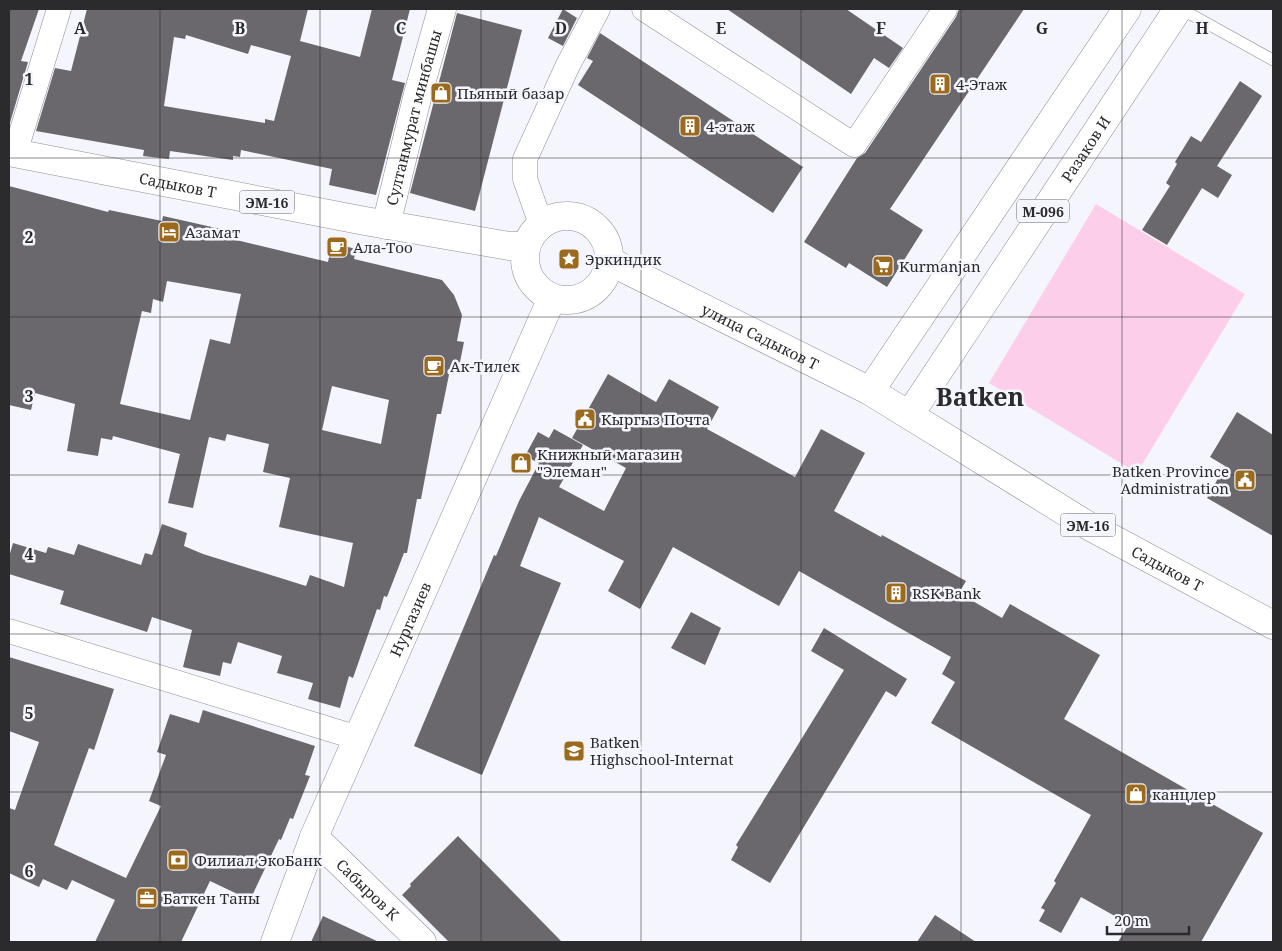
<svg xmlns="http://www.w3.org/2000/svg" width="1282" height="951" font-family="'Noto Serif',serif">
<rect width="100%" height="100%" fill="#f5f6fd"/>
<path fill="#fcceea" d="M1096 204 1245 294 1137 473 989 383Z"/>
<g fill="#6a676d" fill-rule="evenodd">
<path d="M9 9H39L21 61 28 62 9 126Z"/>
<path d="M87 9H308L300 41 360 57 372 9H410L392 80 405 83 376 195 329 185 332 169 241 150 240 157 233 156V160L170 151 169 159 143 156 144 150 36 131 55 68 71 71ZM186 35 248 54 251 45 291 56 274 121 265 119V123L164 106 174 37 185 39Z"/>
<path d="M563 9 577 18 563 46 548 38Z"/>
<path d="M727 9H846L903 48 889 68 874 58 851 94Z"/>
<path d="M959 9H1024L890 209 923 230 887 287 849 263 846 268 804 242 857 158 865 153 956 17Z"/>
<path d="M457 13 522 30 475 211 410 193Z"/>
<path d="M600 33 803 167 773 213 578 85 593 61 587 58Z"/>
<path d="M1240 81 1262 96 1217 166 1232 175 1218 198 1202 188 1167 245 1142 230 1170 186 1166 183 1177 164 1175 162 1191 136 1201 142Z"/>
<path d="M9 186 108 212 109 210 162 221 163 216 234 232 232 239 328 262 332 243 356 249 354 259 442 280 454 295 462 315 457 341 464 342 459 367 451 365 441 414H437L421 499H417L407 553H404L387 597 384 596 380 610 377 609 353 678 349 676 340 708 308 699 313 683 277 673 282 656 238 642 231 664 223 662 220 676 183 667 192 630 152 617 147 632 60 604 64 591 9 574V557L13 543 46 553 48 547 74 555 78 544 141 565 145 553 152 555 162 524 187 533 184 546 203 554 306 586 310 575 344 587 353 543 279 527 290 478 263 472 269 444 227 434 225 441 209 437 193 508 168 503 180 454 113 436 112 440 101 438 98 456 67 451 75 404 35 393 31 410 9 405ZM167 281 241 294 230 344 210 339 190 420 120 404 142 311 151 313 153 299 163 302ZM332 386 389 400 381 444 322 430Z"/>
<path d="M608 374 656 402 669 379 719 407 707 429 795 477 821 429 865 453 834 511 881 537 882 535 966 581 959 593 1002 618 1010 604 1100 655 1064 719 1263 833 1201 942H1118L1129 924 1081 897 1061 933 1039 921 1045 910 1041 908 1056 883 1054 881 1091 815 931 723 955 682 942 674 951 657 799 571 779 606 673 547 640 609 608 591 624 561 539 517 520 566 561 583 482 775 414 746 494 555 496 556 519 501 539 463 525 456 538 432 549 438 554 429 583 445 559 487 604 511 626 468 572 438Z"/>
<path d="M1237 412 1273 435V536L1207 498 1225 466 1210 457Z"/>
<path d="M691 612 721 628 705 665 671 648Z"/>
<path d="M824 628 907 679 896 697 886 691 770 883 731 860 738 847 736 845 844 670 811 651Z"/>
<path d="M9 657 114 689 94 750 89 748 54 845 126 878 161 806 149 801 166 755 157 752 170 714 199 723 203 710 315 746 305 775 310 776 293 819 290 818 281 840 279 839 250 900 210 881 181 942H95L115 900 72 880 67 890 43 879 39 887 9 873V808L15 810 39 742 9 731Z"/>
<path d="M458 836 562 942H449L402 895 411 886 410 884Z"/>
<path d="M935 915 976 942H917Z"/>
<path d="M323 916 379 942H311Z"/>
</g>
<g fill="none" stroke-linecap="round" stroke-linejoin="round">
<g stroke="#8e8f96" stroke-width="12">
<path id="lane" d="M1181 9 1273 60"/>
</g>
<g stroke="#8e8f96" stroke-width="25">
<g id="street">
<path d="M644 9 854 145 945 9"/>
<path d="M15 153 59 9"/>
<path d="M541 224 525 179V159L568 65 598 9"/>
<path d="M9 631 358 738"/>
</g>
</g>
<g stroke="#8e8f96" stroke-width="29">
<g id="secondary">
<path id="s1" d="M386 225 418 94 442 9"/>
<path id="s2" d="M314 837 422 942"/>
<path id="s3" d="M275 942 314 837 552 298"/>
</g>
</g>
<g stroke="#8e8f96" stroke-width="29">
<g id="primary">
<path d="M870 391 1127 9"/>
<path id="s4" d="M910 414 1178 9"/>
</g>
</g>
<g stroke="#8e8f96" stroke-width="29">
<g id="highway">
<path id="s5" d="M9 152 365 221 509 246H526"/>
<circle cx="567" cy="258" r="42"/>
<path id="s6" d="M609 261 870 391 1087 525 1273 625"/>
</g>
</g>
<use href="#lane" stroke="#fff" stroke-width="11"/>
<use href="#street" stroke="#fff" stroke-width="24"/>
<use href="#secondary" stroke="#fff" stroke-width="28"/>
<use href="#primary" stroke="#fff" stroke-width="28"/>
<use href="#highway" stroke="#fff" stroke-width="28"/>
</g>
<path fill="none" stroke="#2b2b2e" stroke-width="1" stroke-opacity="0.55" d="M160 9V942M320 9V942M481 9V942M641 9V942M801 9V942M961 9V942M1122 9V942M9 158H1273M9 317H1273M9 475H1273M9 634H1273M9 792H1273"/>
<defs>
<g id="building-square" transform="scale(1.125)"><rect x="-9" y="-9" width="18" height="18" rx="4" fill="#9b6a1d" stroke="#f5f6fd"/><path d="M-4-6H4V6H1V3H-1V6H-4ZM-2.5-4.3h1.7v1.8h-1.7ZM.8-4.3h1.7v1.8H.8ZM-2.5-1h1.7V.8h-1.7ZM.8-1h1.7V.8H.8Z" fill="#fff"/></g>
<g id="shop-square" transform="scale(1.125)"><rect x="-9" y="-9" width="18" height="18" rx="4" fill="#9b6a1d" stroke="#f5f6fd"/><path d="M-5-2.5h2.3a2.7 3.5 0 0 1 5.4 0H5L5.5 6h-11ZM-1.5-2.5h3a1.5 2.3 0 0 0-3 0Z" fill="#fff"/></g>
<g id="hotel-square" transform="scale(1.125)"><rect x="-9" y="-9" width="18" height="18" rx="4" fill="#9b6a1d" stroke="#f5f6fd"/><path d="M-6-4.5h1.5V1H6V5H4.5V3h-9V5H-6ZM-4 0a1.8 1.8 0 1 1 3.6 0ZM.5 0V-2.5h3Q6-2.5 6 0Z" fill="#fff"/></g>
<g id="cafe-square" transform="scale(1.125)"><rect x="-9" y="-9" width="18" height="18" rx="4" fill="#9b6a1d" stroke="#f5f6fd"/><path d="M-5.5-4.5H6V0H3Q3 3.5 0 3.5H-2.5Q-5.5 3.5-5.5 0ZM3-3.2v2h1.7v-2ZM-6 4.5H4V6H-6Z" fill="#fff"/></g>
<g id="sight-square" transform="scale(1.125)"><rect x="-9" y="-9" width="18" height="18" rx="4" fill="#9b6a1d" stroke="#f5f6fd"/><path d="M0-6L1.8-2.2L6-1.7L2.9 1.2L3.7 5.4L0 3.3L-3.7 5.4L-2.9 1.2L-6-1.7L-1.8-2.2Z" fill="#fff"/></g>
<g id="supermarket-square" transform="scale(1.125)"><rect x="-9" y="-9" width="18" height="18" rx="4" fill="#9b6a1d" stroke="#f5f6fd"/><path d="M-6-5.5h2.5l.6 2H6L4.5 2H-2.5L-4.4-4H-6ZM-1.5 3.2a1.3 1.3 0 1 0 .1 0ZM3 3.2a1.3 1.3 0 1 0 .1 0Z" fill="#fff"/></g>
<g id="civic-square" transform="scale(1.125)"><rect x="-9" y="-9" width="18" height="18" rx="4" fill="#9b6a1d" stroke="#f5f6fd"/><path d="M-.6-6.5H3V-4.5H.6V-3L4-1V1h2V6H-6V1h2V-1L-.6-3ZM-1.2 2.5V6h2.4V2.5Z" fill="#fff"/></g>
<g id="school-square" transform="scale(1.125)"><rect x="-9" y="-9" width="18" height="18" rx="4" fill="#9b6a1d" stroke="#f5f6fd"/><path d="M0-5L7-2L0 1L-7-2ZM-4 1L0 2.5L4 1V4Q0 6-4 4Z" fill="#fff"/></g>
<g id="bank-square" transform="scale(1.125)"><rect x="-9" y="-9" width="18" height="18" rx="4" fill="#9b6a1d" stroke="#f5f6fd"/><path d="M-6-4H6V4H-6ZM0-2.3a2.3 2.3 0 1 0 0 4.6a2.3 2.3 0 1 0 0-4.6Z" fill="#fff"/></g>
<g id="office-square" transform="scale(1.125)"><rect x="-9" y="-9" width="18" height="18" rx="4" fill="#9b6a1d" stroke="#f5f6fd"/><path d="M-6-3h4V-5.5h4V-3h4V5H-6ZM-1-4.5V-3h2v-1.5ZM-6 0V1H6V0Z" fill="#fff"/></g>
</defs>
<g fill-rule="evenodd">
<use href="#building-square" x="940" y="84"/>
<use href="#shop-square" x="441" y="93"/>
<use href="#building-square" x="690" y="126"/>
<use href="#hotel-square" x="169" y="232"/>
<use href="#cafe-square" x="337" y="247"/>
<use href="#sight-square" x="569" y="259"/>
<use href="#supermarket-square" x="883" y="266"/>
<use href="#cafe-square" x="434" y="366"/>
<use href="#civic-square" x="585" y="419"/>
<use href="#shop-square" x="521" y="463"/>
<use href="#civic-square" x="1245" y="480"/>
<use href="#building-square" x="896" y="593"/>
<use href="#school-square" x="574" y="751"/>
<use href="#shop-square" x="1136" y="794"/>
<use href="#bank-square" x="178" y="860"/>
<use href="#office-square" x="147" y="898"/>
</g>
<g text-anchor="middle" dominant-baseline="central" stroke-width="5" stroke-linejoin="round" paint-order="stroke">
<g fill="#f5f6fd" stroke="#68686c" stroke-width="1">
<rect x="239.5" y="190.5" width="55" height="23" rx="4"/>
<rect x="1017" y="199.5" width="52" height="23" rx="4"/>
<rect x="1060.5" y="513.5" width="55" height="23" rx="4"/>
</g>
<g font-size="14" font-weight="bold" fill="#2b2b2e">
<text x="267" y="202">ЭМ-16</text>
<text x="1043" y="211">М-096</text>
<text x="1088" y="525">ЭМ-16</text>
</g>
<g font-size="15" fill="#2b2b2e" stroke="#f5f6fd" text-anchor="start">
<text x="956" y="84">4-Этаж</text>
<text x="457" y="93">Пьяный базар</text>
<text x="706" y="126">4-этаж</text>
<text x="185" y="232">Азамат</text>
<text x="353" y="247">Ала-Тоо</text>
<text x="585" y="259">Эркиндик</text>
<text x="899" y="266">Kurmanjan</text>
<text x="450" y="366">Ак-Тилек</text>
<text x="601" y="419">Кыргыз Почта</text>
<text x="537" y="454">Книжный магазин<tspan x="537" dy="17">"Элеман"</tspan></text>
<text x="1229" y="471" text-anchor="end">Batken Province<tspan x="1229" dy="17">Administration</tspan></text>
<text x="912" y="593">RSK Bank</text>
<text x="590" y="742">Batken<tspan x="590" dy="17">Highschool-Internat</tspan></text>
<text x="1152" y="794">канцлер</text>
<text x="194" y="860">Филиал ЭкоБанк</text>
<text x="163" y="898">Баткен Таны</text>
</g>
<g font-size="15" fill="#2b2b2e" stroke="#f5f6fd">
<text stroke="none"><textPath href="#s1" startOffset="111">Султанмурат минбашы</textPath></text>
<text stroke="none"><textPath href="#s4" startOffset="318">Разаков И</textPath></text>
<text stroke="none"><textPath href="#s5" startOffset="172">Садыков Т</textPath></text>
<text stroke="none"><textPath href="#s6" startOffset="169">улица Садыков Т</textPath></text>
<text stroke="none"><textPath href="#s6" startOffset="638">Садыков Т</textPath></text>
<text stroke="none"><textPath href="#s3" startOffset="350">Нургазиев</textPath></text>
<text stroke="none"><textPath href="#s2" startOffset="75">Сабыров К</textPath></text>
</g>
<g font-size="25" font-weight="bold" fill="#2b2b2e" stroke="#f5f6fd">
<text x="980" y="396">Batken</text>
</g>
</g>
<g font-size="16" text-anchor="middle" font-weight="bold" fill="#2b2b2e" stroke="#f5f6fd" stroke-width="5" stroke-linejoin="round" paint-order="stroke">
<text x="80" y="34">A</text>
<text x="240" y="34">B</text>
<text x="401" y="34">C</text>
<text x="561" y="34">D</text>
<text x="721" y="34">E</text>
<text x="881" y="34">F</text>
<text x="1042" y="34">G</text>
<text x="1202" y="34">H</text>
<text x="29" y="85">1</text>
<text x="29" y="243">2</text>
<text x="29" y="402">3</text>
<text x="29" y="560">4</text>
<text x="29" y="719">5</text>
<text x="29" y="877">6</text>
</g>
<rect width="1282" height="951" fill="none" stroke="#2b2b2e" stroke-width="20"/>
<path d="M1107 926v8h82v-8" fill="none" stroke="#2b2b2e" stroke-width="2.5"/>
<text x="1114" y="926" font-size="15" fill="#2b2b2e" stroke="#f5f6fd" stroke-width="4" paint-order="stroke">20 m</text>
</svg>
